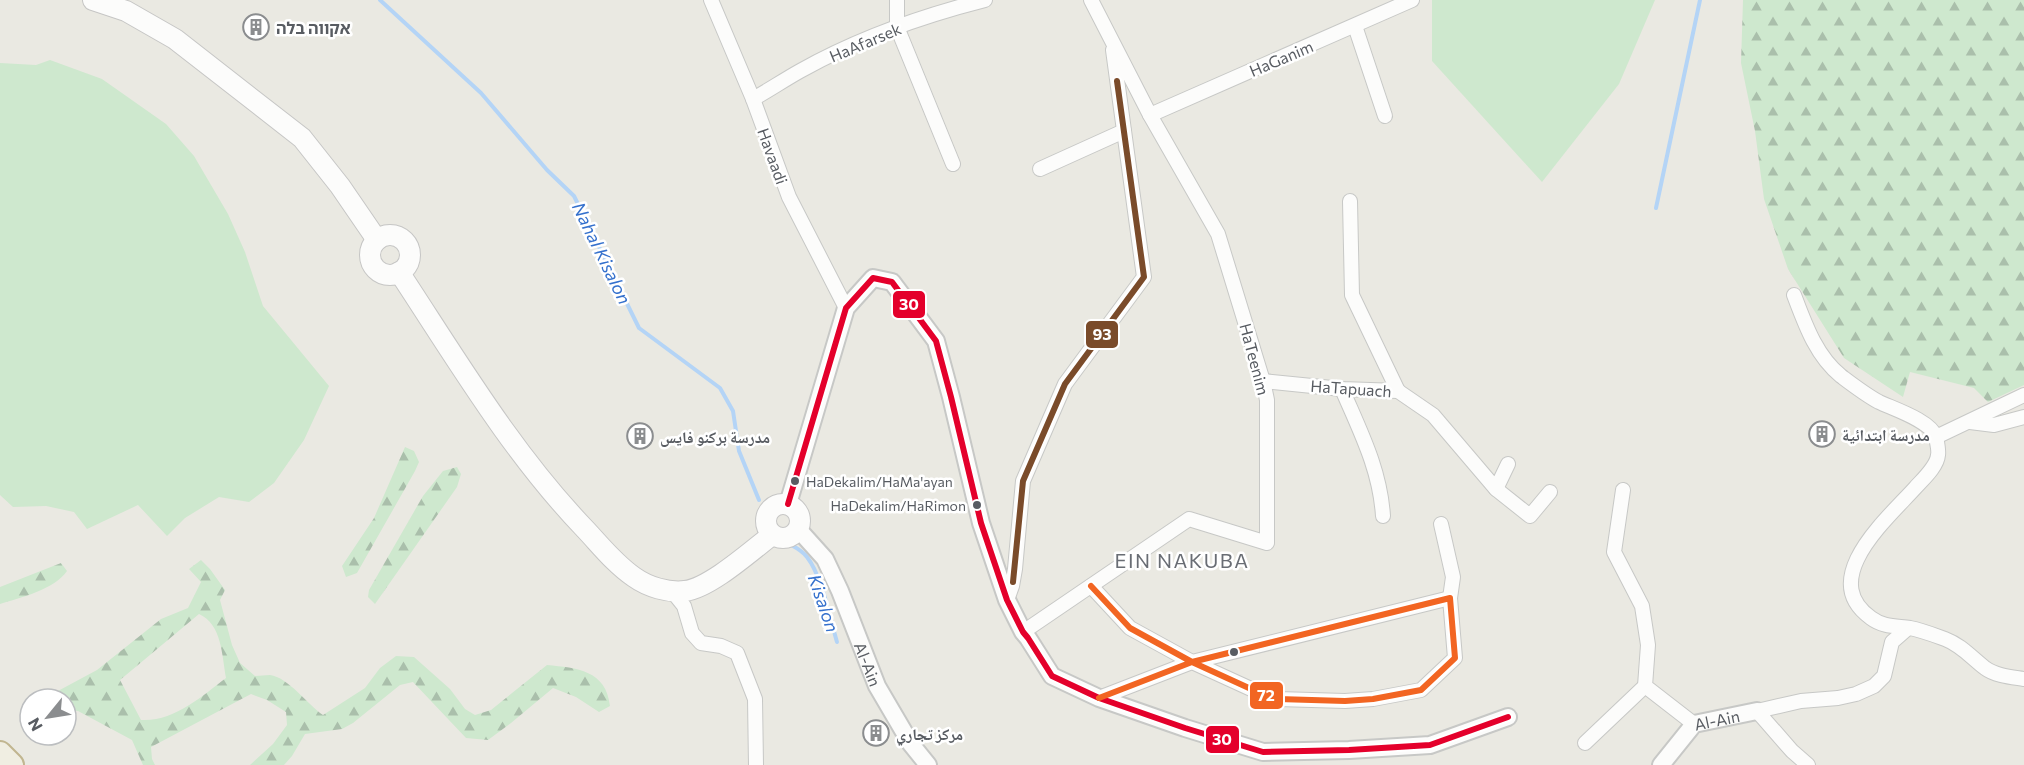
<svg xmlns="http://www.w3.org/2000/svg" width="2024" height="765" font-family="Commissioner,'Noto Naskh Arabic','Noto Sans Hebrew',sans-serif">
<defs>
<pattern id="forest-firs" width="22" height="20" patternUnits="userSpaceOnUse" patternTransform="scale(1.5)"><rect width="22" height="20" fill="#cee8ce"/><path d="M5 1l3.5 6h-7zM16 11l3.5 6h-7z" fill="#aabfab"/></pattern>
</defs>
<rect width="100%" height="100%" fill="#eae9e2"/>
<g fill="#cee8ce">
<path d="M1432 0H1655L1619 84 1542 182 1432 61Z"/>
<path d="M50 60 102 79 166 124 194 156 228 214 245 252 263 306 329 386 304 440 274 483 249 502 219 497 185 518 167 536 138 505 87 529 74 512 46 506 13 507 0 495V63L36 65Z"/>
</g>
<g fill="url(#forest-firs)" fill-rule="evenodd">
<path d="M1743 0H2024V385L1988 402 1974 388 1910 372 1903 397 1844 358 1788 269 1764 199 1755 131 1741 63Z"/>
<path d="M405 447 414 451 419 462 415 471 357 573 346 577 342 566 374 518Z"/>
<path d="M457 467 461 474 457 487 375 604 368 597 369 590 423 496 443 471Z"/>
<path d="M201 560 210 569 225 590 220 600 232 645 240 663 255 676C260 676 265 675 270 675 288 677 308 705 323 715L365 688 380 668 396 656 414 657 450 689 465 709 475 715 491 710 547 665C577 668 606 670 610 706L599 712 576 697 553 688 511 723 488 740 466 738 413 682 400 685 353 723 342 729 305 734 292 756 284 765H250L273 744 287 725 286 712 267 700 251 694 151 747 152 759 155 765H143L132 740 78 711 66 710V699H43L97 670 161 619 188 608 201 582 189 569ZM199 614C222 624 222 656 226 678 202 696 174 722 141 720L120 680Z"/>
<path d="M61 563 67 571C55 589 20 598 0 604V587Z"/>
</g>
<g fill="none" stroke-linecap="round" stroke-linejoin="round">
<g stroke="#b4d4f6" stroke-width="4">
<path d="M380 0 481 93 547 170 574 196 639 328 720 388 733 411 739 451 759 500"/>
<path d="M1656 208 1700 0"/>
<path d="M784 541C792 546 801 549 807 557 822 576 830 619 837 642"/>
</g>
<g stroke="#c7c8c6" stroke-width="16">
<g id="minor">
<path d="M711 0 753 99 789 197 846 308"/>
<path d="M897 0V27L953 164"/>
<path d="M1355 26 1385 116"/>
<path d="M753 99C769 90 784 80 800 71 857 39 922 16 985 0"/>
<path d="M1150 115 1412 0"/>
<path d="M1040 169 1124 131"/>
<path d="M1350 201 1352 295 1398 391"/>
<path d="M1794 295C1805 324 1816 356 1841 376 1853 385 1866 395 1879 402 1894 409 1931 421 1936 437 1937 442 1939 451 1938 455 1937 467 1922 480 1915 488 1886 520 1817 579 1871 618 1883 627 1896 626 1910 628 1921 630 1934 635 1945 639 1961 645 1972 658 1985 668 1996 676 2011 677 2024 679"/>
<path d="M1263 381 1342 389 1398 391 1433 415 1496 489 1508 464"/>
<path d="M1342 389C1360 431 1380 469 1383 516"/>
<path d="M1970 422 1994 425 2024 417"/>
<path d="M1936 437 2024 395"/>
<path d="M1496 489 1530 516 1550 492"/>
<path d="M1623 490 1614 552 1642 606 1648 645 1645 686 1694 724"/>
<path d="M1441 524 1453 577 1450 598"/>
<path d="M1091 586 1130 628 1192 662 1262 694 1278 699 1345 701 1373 699 1421 690 1455 658 1450 598 1192 662 1099 698"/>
<path d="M672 591 684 606 692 633 701 643 721 646 737 653 755 699 756 765"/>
<path d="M1007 600 1012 586 1015 569 1023 481 1065 384 1144 277 1113 50"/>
<path d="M1023 632 1189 519 1267 543V400L1263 381 1218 234 1150 115 1091 0"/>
<path d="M1585 743 1645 686"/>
<path d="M1808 765 1792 751 1757 711 1801 701 1838 698 1856 694 1874 686 1884 676 1892 642 1908 628"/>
</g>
</g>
<g stroke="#c7c8c6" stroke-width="20">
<g id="tertiary">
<path d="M788 504 846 308 873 278 892 282 936 341 951 397 981 523 1007 600 1023 632 1028 638 1052 676 1099 698 1185 728 1263 752 1349 750 1430 745 1508 717"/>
<path id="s1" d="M798 529 825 559 840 591 877 686 911 744 928 765"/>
<path id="s2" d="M1661 765 1694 724 1757 711"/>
</g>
</g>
<g stroke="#c6c6c5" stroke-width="22">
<g id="secondary">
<path d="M93 0 126 11 175 39 302 138 340 186 377 240"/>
<circle cx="390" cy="255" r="20"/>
<path d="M399 272C457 360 512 453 585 529 601 546 615 564 634 577 648 587 668 593 685 591 710 588 751 551 772 535"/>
<circle cx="783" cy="521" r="17"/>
</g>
</g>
<g stroke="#c1b690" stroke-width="26">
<path id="trunk" d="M0 753 12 765"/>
</g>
<use href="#minor" stroke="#fcfcfb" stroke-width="14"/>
<use href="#tertiary" stroke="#fcfcfb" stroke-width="16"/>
<use href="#secondary" stroke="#fcfcfb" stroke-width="20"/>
<use href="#trunk" stroke="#f0eee2" stroke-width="22"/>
<g stroke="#fff" stroke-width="10">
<path id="bus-1" d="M788 504 846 308 873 278 892 282 936 341 951 397 981 523 1007 600 1023 632 1028 638 1052 676 1099 698 1185 728 1263 752 1349 750 1430 745 1508 717"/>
</g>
<g stroke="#fff" stroke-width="10">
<path id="bus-2" d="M1013 582 1023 481 1065 384 1144 277 1117 81"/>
</g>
<g stroke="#fff" stroke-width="10">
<path id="bus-3" d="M1091 586 1130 628 1192 662 1262 694 1278 699 1345 701 1373 699 1421 690 1455 658 1450 598 1192 662 1099 698"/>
</g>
<use href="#bus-1" stroke="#e4002b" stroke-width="6"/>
<use href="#bus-2" stroke="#7a4b2a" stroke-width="6"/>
<use href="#bus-3" stroke="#f26522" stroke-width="6"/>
</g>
<defs>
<g id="building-ring" transform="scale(1.35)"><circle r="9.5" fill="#fff" stroke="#8b8d8f" stroke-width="1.5"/><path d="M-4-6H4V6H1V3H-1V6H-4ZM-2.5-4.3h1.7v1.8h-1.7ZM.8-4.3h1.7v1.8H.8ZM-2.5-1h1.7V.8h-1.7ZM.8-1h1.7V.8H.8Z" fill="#8b8d8f"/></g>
</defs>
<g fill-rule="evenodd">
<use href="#building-ring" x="256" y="27"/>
<use href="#building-ring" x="1822" y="434"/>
<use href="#building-ring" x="640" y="436"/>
<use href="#building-ring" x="876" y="733"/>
</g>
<g fill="#585c62" stroke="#fff" stroke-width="2">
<circle cx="795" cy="481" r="5"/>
<circle cx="977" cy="505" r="5"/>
<circle cx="1234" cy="652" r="5"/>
</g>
<g text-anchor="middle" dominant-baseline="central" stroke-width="5" stroke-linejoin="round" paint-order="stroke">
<g font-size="14" fill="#585c62" stroke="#fff" text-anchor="start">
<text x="806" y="481">HaDekalim/HaMa'ayan</text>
<text x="966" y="505" text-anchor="end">HaDekalim/HaRimon</text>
</g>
<g font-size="16" font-weight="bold" fill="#585c62" stroke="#fff" text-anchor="start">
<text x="276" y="27">אקווה בלה</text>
<text x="1842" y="434">مدرسة ابتدائية</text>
<text x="660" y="436">مدرسة بركنو فايس</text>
<text x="896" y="733">مركز تجاري</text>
</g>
<g font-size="16" fill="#585c62" stroke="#fff">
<text transform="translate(865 42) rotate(-23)">HaAfarsek</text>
<text transform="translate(1281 58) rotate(-23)">HaGanim</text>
<text transform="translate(773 156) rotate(70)">Havaadi</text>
<text transform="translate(1255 359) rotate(75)">HaTeenim</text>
<text transform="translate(1351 388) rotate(4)">HaTapuach</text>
<text stroke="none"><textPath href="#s1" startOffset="154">Al-Ain</textPath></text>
<text stroke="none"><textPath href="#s2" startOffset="76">Al-Ain</textPath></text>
</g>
<g font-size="18" font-style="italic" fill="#3571cd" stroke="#fff">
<text transform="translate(602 253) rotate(64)">Nahal Kisalon</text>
<text transform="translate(824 603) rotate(71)">Kisalon</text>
</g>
<g font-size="20" letter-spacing="1.5" fill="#696d74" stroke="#fff">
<text x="1182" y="560">EIN NAKUBA</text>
</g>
</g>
<g stroke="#fff" stroke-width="2">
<rect x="892" y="290" width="34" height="29" rx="6" fill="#e4002b"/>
<rect x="1085" y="320" width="34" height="29" rx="6" fill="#7a4b2a"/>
<rect x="1249" y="681" width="35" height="29" rx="6" fill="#f26522"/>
<rect x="1205" y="725" width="35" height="29" rx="6" fill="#e4002b"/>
</g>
<g font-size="16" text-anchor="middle" font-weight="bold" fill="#fff">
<text x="909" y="310">30</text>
<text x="1102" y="340">93</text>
<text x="1266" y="701">72</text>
<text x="1222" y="745">30</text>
</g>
<g transform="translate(48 717) rotate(240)"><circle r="28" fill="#ffffff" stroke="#bcbec0" stroke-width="1.5"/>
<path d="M0-4.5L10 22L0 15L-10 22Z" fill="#8b8d8f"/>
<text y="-9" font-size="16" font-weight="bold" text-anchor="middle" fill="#585c62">N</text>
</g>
</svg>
